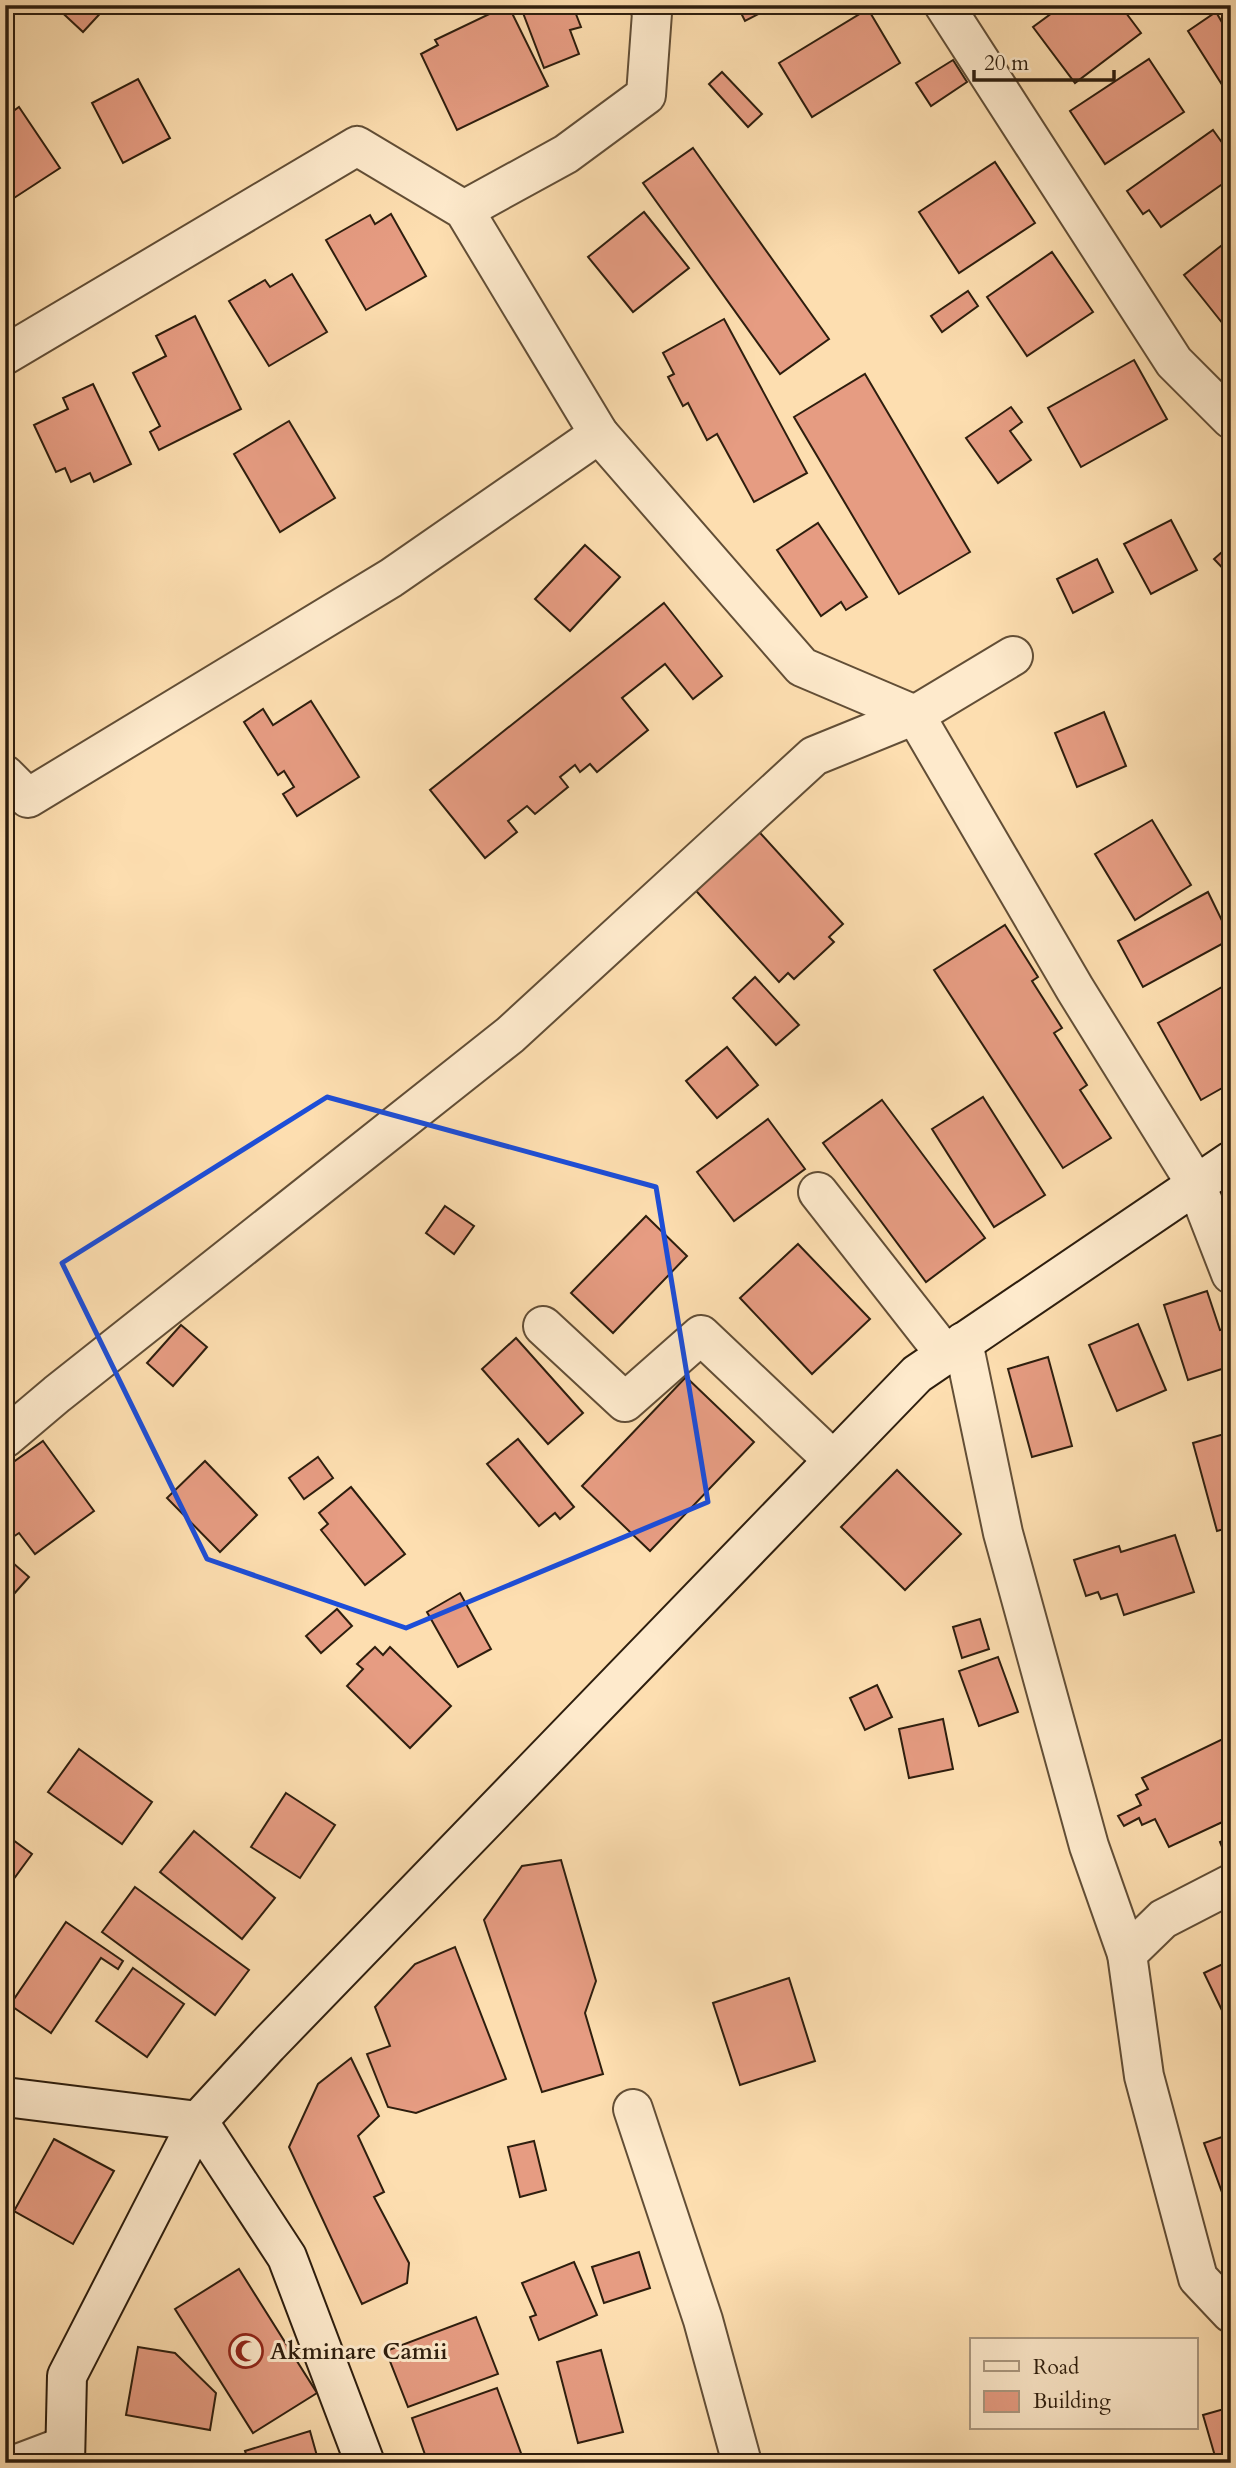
<svg xmlns="http://www.w3.org/2000/svg" width="1236" height="2468" font-family="Cardo,serif">
<rect width="100%" height="100%" fill="#fddeb0"/>
<filter id="stains"><feTurbulence type="fractalNoise" baseFrequency=".00286" numOctaves="4"/><feColorMatrix values="0 0 0 0 .2 0 0 0 0 .09 0 0 0 0 .02 0 0 0 .5 -.17"/></filter>
<radialGradient id="worn" r=".72"><stop offset=".6" stop-color="#630" stop-opacity="0"/><stop offset="1" stop-color="#630" stop-opacity=".3"/></radialGradient>
<g fill="#e69c82" stroke="#2e1e0e" stroke-width="2">
<path d="M54 5H108L83 32Z"/>
<path d="M508 5 548 86 457 130 421 54 438 45 435 40Z"/>
<path d="M520 5H581L574 9 581 27 570 30 579 54 544 68Z"/>
<path d="M737 5H776L745 21Z"/>
<path d="M1063 5H1120L1141 33 1075 83 1033 27Z"/>
<path d="M868 9 900 63 812 117 779 63Z"/>
<path d="M1216 12 1223 24 1231 19V87L1226 91 1188 31Z"/>
<path d="M1149 59 1184 112 1105 164 1070 111Z"/>
<path d="M953 60 967 82 931 106 916 83Z"/>
<path d="M722 72 762 114 748 127 709 84Z"/>
<path d="M138 79 170 138 123 163 92 103Z"/>
<path d="M19 107 60 168 14 198 5 185V117Z"/>
<path d="M1213 130 1231 155V178L1161 227 1149 210 1143 214 1127 191Z"/>
<path d="M693 148 829 339 780 374 643 183Z"/>
<path d="M995 162 1035 223 959 273 919 212Z"/>
<path d="M644 212 689 268 633 312 588 257Z"/>
<path d="M391 214 426 276 366 310 326 240 370 215 375 224Z"/>
<path d="M1231 238V334L1184 275Z"/>
<path d="M1052 252 1093 312 1027 356 987 297Z"/>
<path d="M292 274 327 332 269 366 229 301 265 280 270 287Z"/>
<path d="M968 291 978 306 942 332 931 316Z"/>
<path d="M195 316 241 409 159 450 150 432 160 426 133 373 166 356 156 336Z"/>
<path d="M724 319 807 473 754 502 717 434 707 440 688 403 683 406 668 377 674 374 663 353Z"/>
<path d="M1134 360 1167 419 1081 467 1048 408Z"/>
<path d="M865 374 970 552 899 594 794 417Z"/>
<path d="M93 384 131 464 94 482 90 473 71 482 65 468 56 472 34 425 68 409 63 398Z"/>
<path d="M1011 407 1022 422 1010 431 1031 460 998 483 966 438Z"/>
<path d="M289 421 335 498 280 532 234 454Z"/>
<path d="M1171 520 1197 570 1151 594 1124 544Z"/>
<path d="M818 523 867 597 846 610 841 602 821 616 777 550Z"/>
<path d="M1231 544V577L1214 559Z"/>
<path d="M585 545 620 577 570 631 535 599Z"/>
<path d="M1097 559 1113 592 1073 613 1057 579Z"/>
<path d="M664 603 722 676 693 699 665 664 622 698 648 730 597 772 590 764 580 772 575 765 560 777 568 787 535 814 527 806 508 821 517 832 485 858 430 790Z"/>
<path d="M311 701 359 777 297 816 283 794 294 787 284 771 278 775 244 722 263 709 273 725Z"/>
<path d="M1104 712 1126 766 1077 787 1055 733Z"/>
<path d="M1152 820 1191 885 1135 920 1095 854Z"/>
<path d="M752 824 843 924 829 937 834 942 794 979 788 973 779 982 688 882Z"/>
<path d="M1208 892 1231 939 1143 987 1118 941Z"/>
<path d="M1005 925 1038 977 1032 981 1062 1028 1054 1033 1087 1085 1080 1090 1111 1138 1063 1168 934 970Z"/>
<path d="M755 977 799 1025 776 1045 733 998Z"/>
<path d="M1231 982V1083L1201 1100 1158 1023Z"/>
<path d="M727 1047 758 1085 717 1118 686 1081Z"/>
<path d="M983 1097 1045 1195 994 1227 932 1129Z"/>
<path d="M882 1100 985 1238 926 1282 823 1143Z"/>
<path d="M768 1119 805 1169 734 1221 697 1172Z"/>
<path d="M445 1206 474 1226 454 1254 426 1233Z"/>
<path d="M646 1216 687 1256 613 1333 571 1293Z"/>
<path d="M798 1244 870 1319 812 1374 740 1298Z"/>
<path d="M1207 1291 1220 1330 1227 1328 1231 1339V1366L1188 1380 1164 1305Z"/>
<path d="M1138 1324 1166 1390 1117 1411 1089 1345Z"/>
<path d="M181 1325 207 1347 173 1386 147 1363Z"/>
<path d="M516 1338 583 1413 548 1444 482 1369Z"/>
<path d="M1048 1357 1072 1446 1032 1457 1008 1369Z"/>
<path d="M686 1377 754 1442 650 1551 582 1486Z"/>
<path d="M1231 1432V1527L1217 1531 1193 1443Z"/>
<path d="M518 1439 574 1507 560 1519 555 1513 539 1526 487 1464Z"/>
<path d="M43 1441 94 1511 35 1554 19 1533 13 1537 5 1526V1468Z"/>
<path d="M318 1457 333 1478 304 1499 289 1478Z"/>
<path d="M205 1461 257 1515 220 1552 167 1498Z"/>
<path d="M897 1470 961 1534 905 1590 841 1527Z"/>
<path d="M351 1487 405 1554 365 1585 321 1530 328 1524 319 1513Z"/>
<path d="M1175 1535 1194 1592 1124 1615 1117 1594 1101 1599 1098 1592 1086 1596 1074 1560 1119 1546 1121 1552Z"/>
<path d="M5 1556 29 1577 5 1604Z"/>
<path d="M460 1593 491 1649 458 1667 427 1612Z"/>
<path d="M337 1609 352 1626 321 1653 306 1636Z"/>
<path d="M980 1619 989 1649 962 1658 953 1627Z"/>
<path d="M375 1647 383 1655 390 1647 451 1706 410 1748 347 1686 363 1669 357 1664Z"/>
<path d="M998 1657 1018 1712 979 1726 959 1671Z"/>
<path d="M877 1685 892 1717 865 1730 850 1698Z"/>
<path d="M943 1719 953 1769 909 1778 899 1729Z"/>
<path d="M1231 1735V1818L1169 1847 1155 1819 1142 1825 1139 1818 1124 1826 1118 1816 1141 1805 1136 1795 1148 1789 1142 1778Z"/>
<path d="M79 1749 152 1802 122 1844 48 1792Z"/>
<path d="M286 1793 335 1825 300 1878 251 1847Z"/>
<path d="M194 1831 275 1898 242 1939 160 1872Z"/>
<path d="M5 1834 32 1854 5 1891Z"/>
<path d="M1231 1837V1857L1227 1859 1220 1842Z"/>
<path d="M561 1860 596 1981 585 2013 603 2074 542 2092 484 1920 522 1866Z"/>
<path d="M135 1887 249 1970 215 2015 102 1932Z"/>
<path d="M66 1922 123 1961 118 1969 101 1958 51 2033 10 2005Z"/>
<path d="M455 1947 506 2079 416 2113 388 2107 367 2054 390 2046 375 2007 415 1964Z"/>
<path d="M1231 1960V2026L1230 2027 1204 1973Z"/>
<path d="M133 1968 184 2004 147 2057 96 2021Z"/>
<path d="M789 1978 815 2061 740 2085 713 2003Z"/>
<path d="M351 2058 379 2116 358 2136 384 2192 374 2197 409 2263 407 2283 362 2304 289 2147 318 2084Z"/>
<path d="M1231 2134V2217L1204 2143Z"/>
<path d="M54 2139 114 2171 73 2244 14 2211Z"/>
<path d="M534 2141 546 2190 520 2197 508 2147Z"/>
<path d="M639 2252 650 2288 604 2303 592 2267Z"/>
<path d="M574 2262 597 2315 539 2340 530 2317 536 2315 522 2283Z"/>
<path d="M239 2269 317 2393 253 2433 175 2309Z"/>
<path d="M476 2317 498 2374 408 2407 386 2351Z"/>
<path d="M138 2347 175 2353 216 2393 210 2430 126 2415Z"/>
<path d="M601 2350 623 2432 578 2443 557 2362Z"/>
<path d="M497 2388 522 2456 503 2463H428L412 2418Z"/>
<path d="M1231 2407V2463H1217L1203 2415Z"/>
<path d="M310 2431 319 2463H249L245 2451Z"/>
</g>
<g fill="none" stroke-linecap="round" stroke-linejoin="round">
<g stroke="#624e36" stroke-width="42">
<g id="street">
<path d="M944 5 1174 362 1231 419"/>
<path d="M464 210 566 154 646 95 652 13 649 5"/>
<path d="M5 355 357 146 464 210 599 434 802 667 915 715 1075 989 1196 1184 1231 1274"/>
<path d="M5 775 28 798 391 578 599 434"/>
<path d="M818 1192 945 1354"/>
<path d="M543 1326 625 1402 701 1335 833 1460"/>
<path d="M963 1342 1003 1533 1089 1846 1127 1954"/>
<path d="M5 1438 57 1394 510 1035 814 756 915 715 1013 656"/>
<path d="M1231 1884 1163 1919 1127 1954 1144 2076 1198 2278 1231 2313"/>
<path d="M633 2109 703 2320 742 2463"/>
<path d="M20 2463 65 2446"/>
</g>
</g>
<g stroke="#2e1e0e" stroke-width="42">
<g id="secondary">
<path d="M5 2097 198 2121 268 2045 917 1374 1231 1161"/>
<path d="M65 2463 67 2376 198 2121 287 2257 365 2463"/>
</g>
</g>
<use href="#street" stroke="#feeacc" stroke-width="38"/>
<use href="#secondary" stroke="#feeacc" stroke-width="38"/>
</g>
<path fill="none" stroke="#1d4ed8" stroke-width="5" stroke-linejoin="round" d="M327 1097 656 1187 708 1502 406 1628 207 1559 62 1263Z"/>
<defs>
<g id="mosque-ring" transform="scale(1.75)"><circle r="9.5" fill="#feeacc" stroke="#8f2418" stroke-width="1.5"/><path d="M3.5-4.9A6 6 0 1 0 3.5 4.9A5 5 0 1 1 3.5-4.9Z" fill="#8f2418"/></g>
</defs>
<g fill-rule="evenodd">
<use href="#mosque-ring" x="246" y="2351"/>
</g>
<g text-anchor="middle" dominant-baseline="central" stroke-width="6" stroke-linejoin="round" paint-order="stroke">
<g font-size="23" font-weight="bold" fill="#2e1e0e" stroke="#feeacc" text-anchor="start">
<text x="270" y="2351">Akminare Camii</text>
</g>
</g>
<rect width="1236" height="2468" fill="none" stroke="#fddeb0" stroke-width="28"/>
<rect x="7" y="7" width="1222" height="2454" fill="none" stroke="#2e1e0e" stroke-width="3.5"/>
<rect x="14" y="14" width="1208" height="2440" fill="none" stroke="#2e1e0e" stroke-width="2"/>
<rect x="970" y="2338" width="228" height="91" fill="#feeacc" stroke="#ab9880" stroke-width="2"/>
<rect x="984" y="2361" width="35" height="10" fill="#feeacc" stroke="#ab9880" stroke-width="2"/>
<text x="1033" y="2374" font-size="21" fill="#2e1e0e">Road</text>
<rect x="984" y="2391" width="35" height="21" fill="#e69c82" stroke="#ab9880" stroke-width="2"/>
<text x="1033" y="2408" font-size="21" fill="#2e1e0e">Building</text>
<path d="M974 70v10h140v-10" fill="none" stroke="#2e1e0e" stroke-width="3.5"/>
<text x="984" y="70" font-size="21" fill="#2e1e0e" stroke="#feeacc" stroke-width="5" paint-order="stroke">20 m</text>
<rect width="100%" height="100%" filter="url(#stains)"/>
<rect width="100%" height="100%" fill="url(#worn)"/>
</svg>
